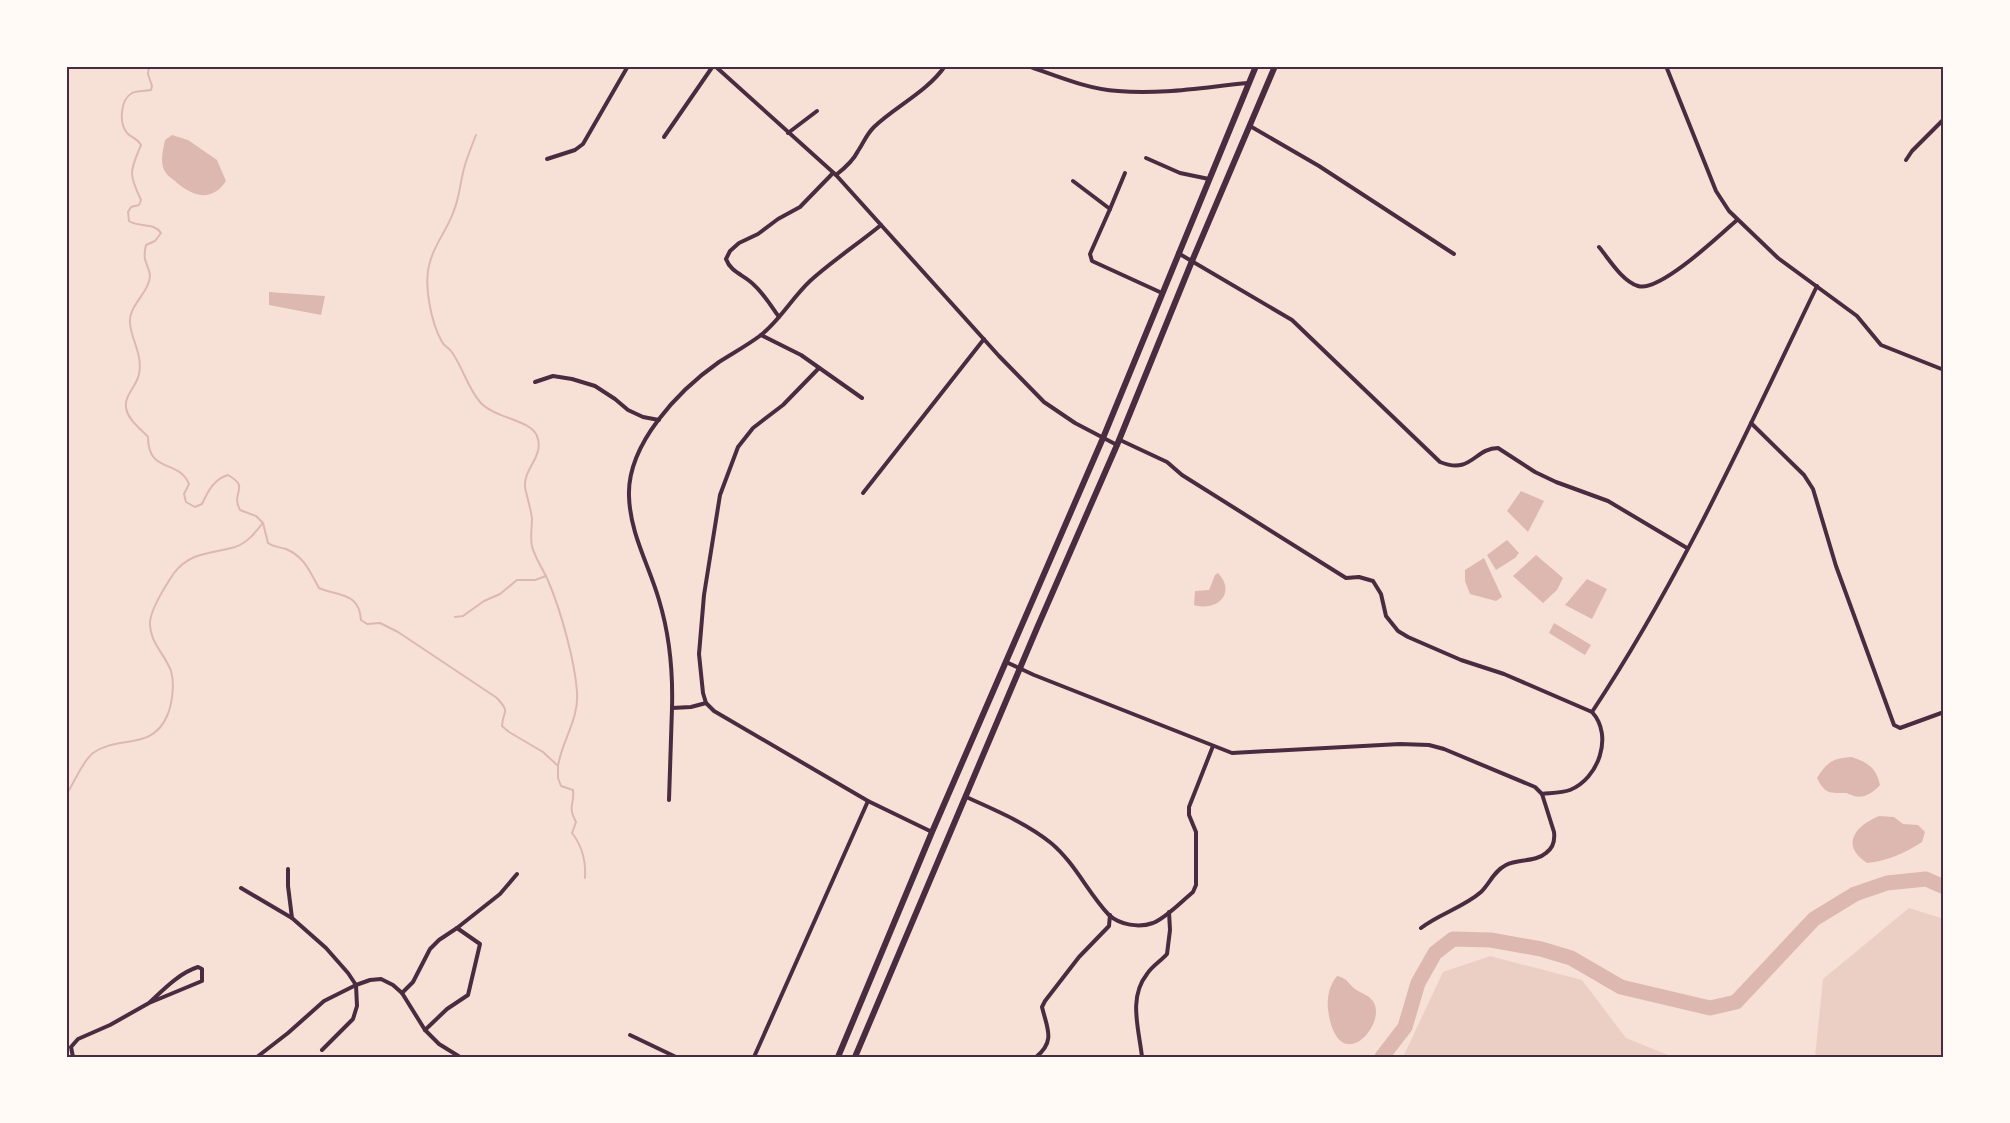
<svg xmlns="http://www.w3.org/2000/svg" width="2010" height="1123" font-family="'Fira Sans Condensed',sans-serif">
<rect width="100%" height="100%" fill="#f7e1d7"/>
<g fill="#ebcfc5">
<path d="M1909 908 1944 919V1057H1815L1823 979Z"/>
<path d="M1490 956 1582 980 1626 1038 1673 1057H1403L1443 972Z"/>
</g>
<g fill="#dcb8b0">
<path d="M172 135 188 140 217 160 226 181C212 202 194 197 177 183 174 180 168 176 166 173 159 164 163 150 165 140Z"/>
<path d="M269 292 325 296 321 315 269 305Z"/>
<path d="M1521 491 1544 501 1528 532 1507 511Z"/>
<path d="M1507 540 1519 553 1515 558 1496 570 1487 555Z"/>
<path d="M1536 555 1563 578 1557 590 1543 603 1513 576Z"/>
<path d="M1484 558 1502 597 1496 601 1470 594 1465 581V570Z"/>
<path d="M1218 573C1237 593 1217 612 1194 605L1195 591 1209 590 1215 575Z"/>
<path d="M1587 579 1607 589 1592 619 1565 605Z"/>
<path d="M1554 623 1591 645 1585 655 1549 633Z"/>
<path d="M1852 757C1868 763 1876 767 1880 785 1874 792 1864 799 1854 796 1850 795 1848 793 1845 793 1829 793 1825 794 1817 778 1827 762 1833 758 1852 757Z"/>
<path d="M1879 816 1894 817 1903 824 1918 825 1925 832 1922 842C1905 853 1887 861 1867 863 1840 845 1855 826 1879 816Z"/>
<path d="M1337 976C1349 979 1347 983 1355 989 1362 994 1370 995 1374 1003 1386 1025 1341 1076 1329 1016 1326 1002 1328 987 1337 976Z"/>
</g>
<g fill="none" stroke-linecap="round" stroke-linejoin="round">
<g stroke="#dcb8b0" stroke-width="2">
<path d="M149 66 148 74 152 86 151 90C145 91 136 91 132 93 120 100 119 123 127 133 132 138 137 138 141 145 130 172 128 173 141 200L139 205 131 207 128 212 129 221C140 228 154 222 161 233L155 241 146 245C145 249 144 254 145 259 146 264 150 271 150 276 149 293 128 306 130 323 131 340 143 354 139 374 137 386 124 395 126 408 128 420 140 428 148 437 148 474 179 459 189 484L184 494 186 502 195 507 202 504C208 491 214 479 228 475 251 488 230 492 240 510L256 516 263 523 268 543C274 547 279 547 286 549 305 557 310 572 319 588 340 597 359 592 361 620L367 624 380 623 398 632 497 698C511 714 503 709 502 726L509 732 543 752 558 766V778L561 786 573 790C575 805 567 805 576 822L572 833C583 847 586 861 585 878"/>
<path d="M476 135C472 145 468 155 465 165 460 181 460 197 453 213 447 230 434 245 430 262 423 284 431 322 442 342 444 346 448 347 451 351 463 367 467 387 480 402 495 419 530 419 537 436 545 456 523 469 525 487 527 498 531 508 532 519 532 528 530 537 532 546 534 557 545 572 549 583 561 611 575 662 577 692 579 720 562 740 558 766"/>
<path d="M455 617 463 616 484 601 500 594 517 580H535L546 576"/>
<path d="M66 795C75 782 81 763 93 753 118 735 152 751 167 716 172 705 175 684 171 671 165 654 149 642 150 622 151 608 166 585 174 573 191 551 212 554 235 547 247 543 255 533 262 524"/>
</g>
<path stroke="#dcb8b0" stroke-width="15" d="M1382 1057 1405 1027 1418 983 1435 953 1453 939 1491 940 1541 949 1571 958 1621 987 1710 1008 1736 1002 1814 919 1855 894 1887 883 1926 879 1944 887"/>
<g stroke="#4a2c40" stroke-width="4">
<path d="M715 66 836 175 999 356 1044 402 1075 423 1117 445"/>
<path d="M1028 66C1057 76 1087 89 1118 91 1161 95 1205 87 1248 83"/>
<path d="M1666 66 1716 191 1729 211 1778 258 1857 316 1881 345 1944 370"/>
<path d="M1250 126 1319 166 1454 254"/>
<path d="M788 133 817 111"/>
<path d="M664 137 713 66"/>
<path d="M1146 158 1180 173 1209 179"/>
<path d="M547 159 575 150 583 144 628 66"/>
<path d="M1906 160 1912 151 1944 119"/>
<path d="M836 175C845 168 853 161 858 151 864 142 866 135 874 127 896 106 927 92 945 66"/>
<path d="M1073 181 1110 209 1090 254 1092 261 1162 293"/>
<path d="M1110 209 1125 173"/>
<path d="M1599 247C1609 259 1622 281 1638 286 1659 293 1720 235 1737 220"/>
<path d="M1178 253 1292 320 1440 462C1472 475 1474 448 1498 448L1535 472 1556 482 1608 501 1687 548"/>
<path d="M779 317C771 306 764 294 754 285 745 275 731 273 726 259L730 251 739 243 758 234 778 219 800 207 833 173"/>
<path d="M761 335 801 355 862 398"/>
<path d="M819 368 783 405 753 428 738 447 720 495 704 595 699 654 703 693 706 703 714 711 868 801 932 832"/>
<path d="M535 382 553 376 572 379 595 386 615 399 628 410 643 417 659 420"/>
<path d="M1751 423 1804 475 1813 489 1836 566 1894 725 1900 728 1944 712"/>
<path d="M1120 440 1167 462 1182 475 1346 578 1359 577 1373 581 1381 594 1386 616 1398 631 1408 637 1461 660 1504 674 1592 712"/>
<path d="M863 493 984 339"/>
<path d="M1006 662 1034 675 1232 753 1400 744 1429 745 1444 749 1535 787 1542 794 1554 832C1555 840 1553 848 1546 853 1536 862 1518 859 1506 865 1494 871 1490 883 1481 892 1464 907 1439 914 1421 928"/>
<path d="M706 703 691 707 672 708C673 673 669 633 659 600 649 565 630 534 629 496 627 444 679 390 719 362 733 353 748 345 761 335 780 320 792 298 810 281 832 261 858 244 881 225"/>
<path d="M1542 794C1551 793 1562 793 1570 790 1598 779 1614 736 1592 712 1681 578 1747 431 1817 286"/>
<path d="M966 797C995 810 1026 823 1051 843 1075 863 1088 893 1109 915 1120 925 1139 928 1153 923 1166 918 1182 901 1193 892L1196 885V832L1189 815V807L1213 746"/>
<path d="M669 800 672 708"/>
<path d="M288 869V886L292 918 326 948 348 973 356 985 357 1006 353 1019 322 1050"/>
<path d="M241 888 292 918"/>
<path d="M402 993 413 982 430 949 439 940 457 928 500 894 517 874"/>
<path d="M425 1030 447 1009 468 995 480 944 457 928"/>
<path d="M630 1035 676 1057"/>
<path d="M73 1057 71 1047 78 1039 110 1025 149 1003 202 981V969L198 967C179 973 163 990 149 1003"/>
<path d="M257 1057 288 1033 324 1001 356 985 370 980 381 979 393 985 402 993 425 1030 439 1044 460 1057"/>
<path d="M754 1057 868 801"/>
<path d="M1036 1057C1056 1041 1047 1028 1042 1007L1045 1001 1079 957 1109 926 1110 915"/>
<path d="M1142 1057C1139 1029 1128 998 1147 974 1152 966 1161 961 1167 954L1170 930 1169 912"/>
</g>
<g stroke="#4a2c40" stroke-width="6">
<path d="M838 1057 932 832 1103 438 1256 66"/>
<path d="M855 1057 1037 628 1117 445 1192 261 1275 66"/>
</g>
</g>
<rect width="2010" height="1123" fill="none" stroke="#fffaf5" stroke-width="135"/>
<rect x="68" y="68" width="1874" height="988" fill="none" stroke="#4a2c40" stroke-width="2"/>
</svg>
